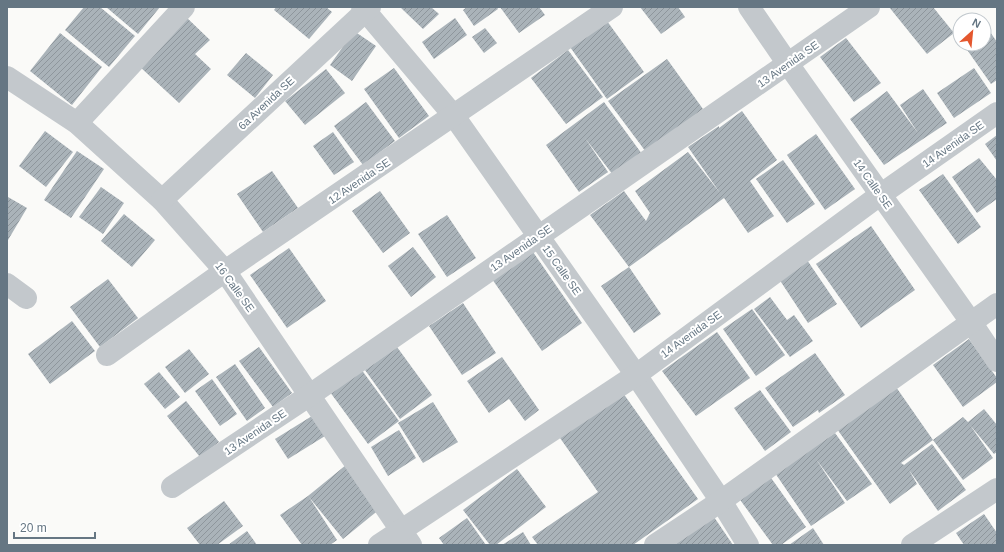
<svg xmlns="http://www.w3.org/2000/svg" width="1004" height="552" font-family="Arial,sans-serif">
<defs>
<pattern id="building-hatch" width="6" height="6" patternUnits="userSpaceOnUse"><rect width="6" height="6" fill="#aab3b9"/><path d="M-1 1l2-2M0 6l6-6M5 7l2-2" fill="none" stroke="#8e969c"/></pattern>
</defs>
<rect width="100%" height="100%" fill="#fafaf8"/>
<g fill="url(#building-hatch)">
<path d="M84 7H100L135 36 109 67 65 30Z"/>
<path d="M106 7H160L138 34Z"/>
<path d="M276 7H326L332 12 309 39 274 10Z"/>
<path d="M400 7H431L439 14 423 29Z"/>
<path d="M467 7H497L498 9 474 26 463 10Z"/>
<path d="M500 7H539L545 15 519 33Z"/>
<path d="M640 7H678L685 17 661 34Z"/>
<path d="M889 7H933L954 33 927 54Z"/>
<path d="M186 17 210 40 195 54 211 69 179 103 139 66Z"/>
<path d="M455 18 467 35 434 59 422 42Z"/>
<path d="M607 21 644 72 607 99 570 47Z"/>
<path d="M984 23 997 42V80L991 84 963 44H984Z"/>
<path d="M485 28 497 43 484 53 472 37Z"/>
<path d="M354 31 376 46 352 81 330 65Z"/>
<path d="M60 33 102 67 72 105 30 71Z"/>
<path d="M846 38 881 83 854 102 820 57Z"/>
<path d="M568 50 603 97 566 124 531 78Z"/>
<path d="M246 53 273 75 255 98 227 75Z"/>
<path d="M667 59 703 109 646 152 608 101Z"/>
<path d="M394 68 429 116 399 138 364 89Z"/>
<path d="M974 68 991 93 954 118 937 93Z"/>
<path d="M326 69 345 93 305 125 285 101Z"/>
<path d="M923 89 947 123 884 165 850 119 887 91 918 133 900 105Z"/>
<path d="M366 102 395 141 363 165 334 126Z"/>
<path d="M604 102 642 154 613 175 585 138 608 172 579 192 546 145Z"/>
<path d="M742 111 777 160 750 181 774 216 748 233 724 198 629 267 661 314 634 333 601 286 629 267 590 215 624 191 646 221 650 213 635 191 688 152 720 193 688 147 719 126V128Z"/>
<path d="M45 131 73 152 46 187 19 166Z"/>
<path d="M333 132 354 162 334 175 313 146Z"/>
<path d="M816 134 855 189 825 210 787 155Z"/>
<path d="M997 135V161L985 144Z"/>
<path d="M77 151 104 169 71 218 44 200Z"/>
<path d="M979 158 997 180V199L977 213 952 177Z"/>
<path d="M783 160 815 204 787 223 756 179Z"/>
<path d="M272 171 298 208 263 232 237 194Z"/>
<path d="M943 174 981 227 958 244 919 190Z"/>
<path d="M101 187 124 203 103 234 79 217Z"/>
<path d="M380 191 410 233 383 253 352 211Z"/>
<path d="M8 197 27 208 8 240 7 239Z"/>
<path d="M124 214 155 240 132 267 101 241Z"/>
<path d="M447 215 476 258 447 277 418 234Z"/>
<path d="M871 226 915 290 861 328 816 264Z"/>
<path d="M413 247 436 277 411 297 388 266Z"/>
<path d="M289 248 326 301 287 328 250 275Z"/>
<path d="M533 252 582 323 542 351 492 279Z"/>
<path d="M807 260 837 304 808 323 779 279Z"/>
<path d="M108 279 138 318 100 347 70 307Z"/>
<path d="M770 297 787 320 794 315 813 341 790 357 754 309Z"/>
<path d="M463 303 496 353 462 375 429 326Z"/>
<path d="M752 309 785 355 756 376 723 329Z"/>
<path d="M72 321 95 351 50 384 28 354Z"/>
<path d="M717 332 750 378 696 416 662 371Z"/>
<path d="M969 339 997 378V382L963 407 933 365Z"/>
<path d="M259 347 292 393 273 407 239 361Z"/>
<path d="M397 347 432 395 400 419 365 370Z"/>
<path d="M189 349 209 374 185 393 165 367Z"/>
<path d="M815 353 845 395 819 413 818 410 793 427 765 388Z"/>
<path d="M502 357 539 410 525 421 509 399 489 413 467 381Z"/>
<path d="M235 364 265 408 247 421 216 377Z"/>
<path d="M361 369 399 421 368 444 330 392Z"/>
<path d="M159 372 180 397 165 409 144 384Z"/>
<path d="M212 379 237 414 220 426 195 391Z"/>
<path d="M896 387 933 440 901 463 904 465 932 444 966 490 938 511 909 470 917 484 890 504 837 429Z"/>
<path d="M760 390 791 432 765 451 734 408Z"/>
<path d="M623 393 698 499 633 545H538L532 537 598 492 560 438Z"/>
<path d="M186 401 219 442 200 457 167 416Z"/>
<path d="M433 402 458 442 423 463 398 423Z"/>
<path d="M984 409 997 425V452L994 454 970 425 993 458 963 480 933 440 963 417 968 422Z"/>
<path d="M312 416 325 436 288 459 275 439Z"/>
<path d="M399 430 416 458 388 476 371 447Z"/>
<path d="M835 433 872 484 847 501 816 459 845 503 811 526 775 473Z"/>
<path d="M346 465 381 508 343 539 309 497 337 540 330 545H302L280 515 308 496Z"/>
<path d="M517 469 546 507 496 545H490L463 510Z"/>
<path d="M769 475 806 527 781 545H773L738 497Z"/>
<path d="M224 501 243 526 217 545H200L187 528Z"/>
<path d="M984 514 997 533V545H964L956 533Z"/>
<path d="M714 517 733 545H674Z"/>
<path d="M467 518 486 545H444L439 538Z"/>
<path d="M813 528 824 545H789Z"/>
<path d="M247 531 257 545H228Z"/>
<path d="M523 532 531 545H502Z"/>
</g>
<g fill="none" stroke-linecap="round" stroke-linejoin="round">
<g stroke="#c3c8cc" stroke-width="22">
<path d="M362 7 454 116 636 375 721 501 748 545"/>
<path d="M749 7 788 64 971 322 997 361"/>
<path d="M7 77 77 123 162 200 225 271 411 545"/>
<path d="M77 123 184 7"/>
<path d="M162 200 370 7"/>
<path d="M7 284 26 298"/>
<path d="M107 355 225 271 612 7"/>
<path d="M172 487 310 395 869 7"/>
<path d="M379 545 636 375 880 195 997 113"/>
<path d="M655 545 721 501 997 304"/>
<path d="M912 545 997 489"/>
</g>
</g>
<g text-anchor="middle" dominant-baseline="central" stroke-width="4" stroke-linejoin="round" paint-order="stroke">
<g font-size="11" fill="#657683" stroke="#fff">
<text transform="translate(788 64) rotate(-35)">13 Avenida SE</text>
<text transform="translate(266 103) rotate(-43)">6a Avenida SE</text>
<text transform="translate(953 144) rotate(-35)">14 Avenida SE</text>
<text transform="translate(359 181) rotate(-34)">12 Avenida SE</text>
<text transform="translate(873 184) rotate(55)">14 Calle SE</text>
<text transform="translate(521 248) rotate(-35)">13 Avenida SE</text>
<text transform="translate(562 270) rotate(55)">15 Calle SE</text>
<text transform="translate(235 287) rotate(54)">16 Calle SE</text>
<text transform="translate(691 334) rotate(-36)">14 Avenida SE</text>
<text transform="translate(255 432) rotate(-34)">13 Avenida SE</text>
</g>
</g>
<rect width="1004" height="552" fill="none" stroke="#657683" stroke-width="16"/>
<g transform="translate(972 32) rotate(27)"><circle r="19" fill="#ffffff" stroke="#c1c8cd"/>
<path d="M0-3L7 15L0 10L-7 15Z" fill="#e4572e"/>
<text y="-6" font-size="11" font-weight="bold" text-anchor="middle" fill="#657683">N</text>
</g>
<path d="M14 532v6h81v-6" fill="none" stroke="#657683" stroke-width="2"/>
<text x="20" y="532" font-size="12" fill="#657683" stroke="#ffffff" stroke-width="3" paint-order="stroke">20 m</text>
</svg>
